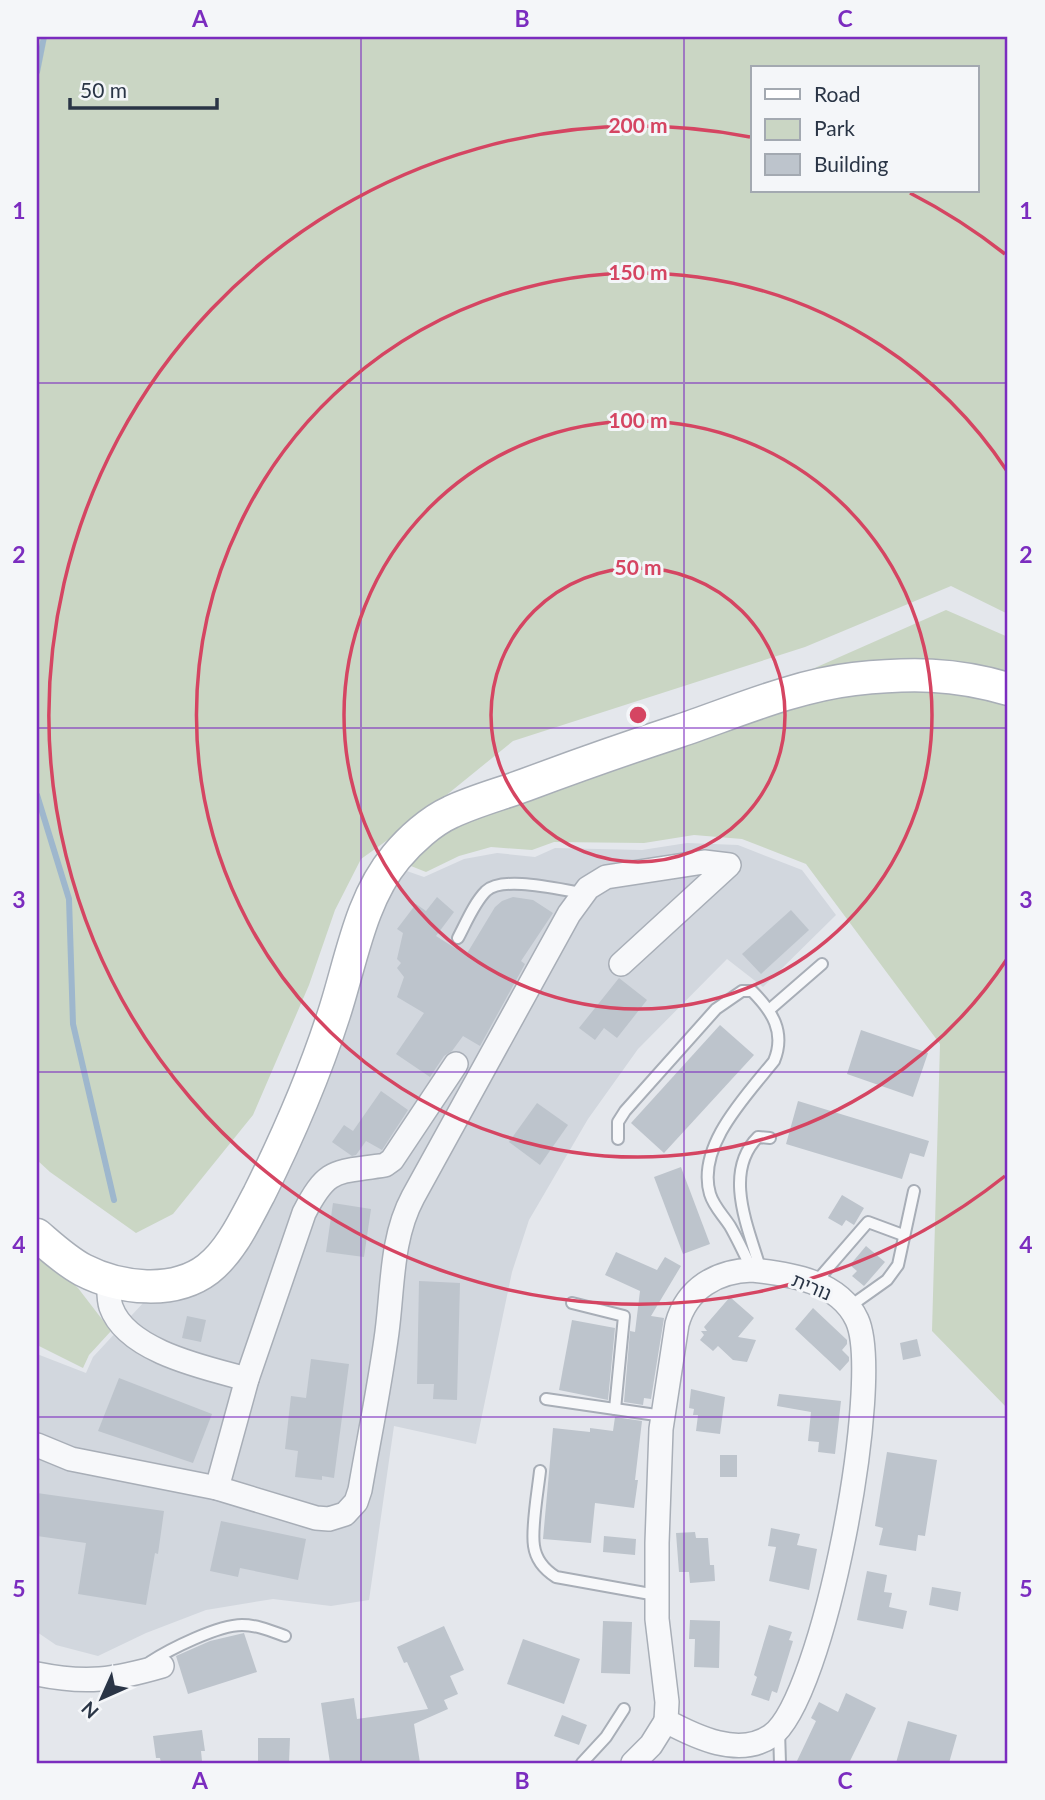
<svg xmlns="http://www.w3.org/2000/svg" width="1045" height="1800" font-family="Lato,'Noto Sans Hebrew',sans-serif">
<rect width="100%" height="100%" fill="#e4e7ec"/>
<path fill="#d2d7de" d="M687 843 738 845 802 870 836 915 763 987 727 959 638 1049 588 1119 529 1220 512 1272 476 1444 394 1426 369 1600 331 1606 273 1599 206 1610 146 1633 98 1656 56 1645 37 1632V1354L86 1373 93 1357 144 1302 173 1298 316 1103 364 969 376 917 401 869 424 877 464 859 497 853 535 857 555 848 642 850Z"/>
<g fill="#cad6c4" fill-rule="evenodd">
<path d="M37 37H1008V614L951 586 805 647 513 741 417 819 361 859 335 910 309 985 253 1115 173 1214 136 1233 50 1172 37 1160ZM753 68H977V191H753Z"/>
<path d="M946 610 1008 637V1409L932 1331 940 1044 806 864 742 839 694 835 644 843 554 842 532 850 491 847 459 856 426 872 401 862 453 828Z"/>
<path d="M37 1249 78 1288 111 1331 89 1355 83 1368 37 1345Z"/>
</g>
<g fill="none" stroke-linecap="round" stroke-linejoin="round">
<g stroke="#9eb7cd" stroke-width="6">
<path d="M37 72 44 37"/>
<path d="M37 795 69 899 73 1024 114 1200"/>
</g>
</g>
<g fill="#bdc4cc">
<path d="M437 897 454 912 436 936 466 955 495 907 502 901 513 897 533 900 553 913 521 961 525 964 480 1046 463 1036 452 1051 444 1056 430 1077 396 1054 424 1013 397 997 404 977 397 968 401 963 397 959 403 933 397 929 416 904 426 911Z"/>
<path d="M791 910 809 930 761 974 742 954Z"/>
<path d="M619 978 647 1000 617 1038 604 1028 595 1040 579 1028Z"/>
<path d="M720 1025 754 1055 664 1153 631 1123Z"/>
<path d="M861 1030 928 1053 913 1097 847 1074Z"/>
<path d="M381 1091 408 1110 382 1150 366 1141 356 1155 352 1156 332 1142 344 1125 353 1131Z"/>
<path d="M798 1101 929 1141 924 1157 910 1153 902 1179 786 1144Z"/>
<path d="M537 1103 568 1125 540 1165 509 1142Z"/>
<path d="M681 1167 710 1244 683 1254 654 1177Z"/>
<path d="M842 1195 864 1208 854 1225 846 1220 842 1226 828 1218Z"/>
<path d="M333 1203 371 1209 364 1257 326 1252Z"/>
<path d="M866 1246 885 1262 864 1286 852 1276 857 1271 850 1265Z"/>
<path d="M616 1252 657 1270 665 1257 681 1266 651 1316 664 1318 651 1399 644 1398 643 1405 624 1402 630 1331 635 1332 640 1291 605 1275Z"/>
<path d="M419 1281 460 1283 457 1400 433 1399 434 1384H417Z"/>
<path d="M730 1297 754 1318 738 1337 756 1340 747 1362 733 1360 718 1346 713 1351 700 1340 704 1335 701 1331H707L704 1327Z"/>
<path d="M813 1308 847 1340V1344L842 1350 849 1357V1361L840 1371 795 1329Z"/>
<path d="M187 1316 206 1320 201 1342 182 1338Z"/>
<path d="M572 1320 615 1328 608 1400 559 1390Z"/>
<path d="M917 1339 921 1356 903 1360 900 1343Z"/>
<path d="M311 1359 349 1364 334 1478 322 1476V1480L295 1477 298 1451 285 1449 291 1396 306 1398Z"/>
<path d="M119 1378 212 1414 193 1463 98 1431Z"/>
<path d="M691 1389 725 1397 720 1434 696 1431 698 1415H693L694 1409 689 1408Z"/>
<path d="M779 1394 841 1401 835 1454 818 1452 819 1442 808 1441 811 1412 777 1406Z"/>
<path d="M615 1417 642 1421 635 1480H638L634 1508 595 1503 591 1543 543 1539 553 1428 590 1432V1428L613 1431Z"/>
<path d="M887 1452 937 1460 925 1536 918 1535 916 1551 879 1545 883 1528 875 1526Z"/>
<rect x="720" y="1455" width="17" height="22"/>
<path d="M37 1493 164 1511 158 1554 155 1553 146 1605 78 1594 86 1543 37 1536Z"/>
<path d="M221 1521 306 1539 298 1580 240 1568 238 1577 210 1571Z"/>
<path d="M771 1528 800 1534 797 1545 817 1549 809 1590 769 1581 776 1547 768 1546Z"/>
<path d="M695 1532 696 1538H708L710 1565H714L715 1581 690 1583 689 1572H679L676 1533Z"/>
<path d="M604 1536 636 1539 635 1555 603 1552Z"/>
<path d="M867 1571 887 1575 884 1592 892 1593 889 1607 907 1611 903 1629 857 1620Z"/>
<path d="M932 1587 961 1592 958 1611 929 1605Z"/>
<path d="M690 1620 720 1621 719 1668 694 1667 695 1639H689Z"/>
<path d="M603 1621 632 1622 630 1674 601 1673Z"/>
<path d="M769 1625 792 1632 789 1640 793 1641 777 1693 772 1691 769 1701 751 1695 757 1677 754 1675Z"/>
<path d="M444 1626 464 1670 450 1676 458 1694 444 1700 448 1709 414 1724 420 1763H330L321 1703 354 1698 357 1719 428 1709 407 1662 404 1663 397 1647Z"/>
<path d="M244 1633 257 1672 188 1694 176 1656 210 1641Z"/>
<path d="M523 1639 580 1659 564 1704 507 1684Z"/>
<path d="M846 1693 876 1708 849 1763H796L816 1721 811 1718 819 1702 838 1712Z"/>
<path d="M562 1715 587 1725 579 1745 554 1736Z"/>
<path d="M908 1721 957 1735 949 1763H896Z"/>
<path d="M202 1730 205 1751H201L202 1761 161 1763 160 1758H156L153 1736Z"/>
<path d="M258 1738H290L289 1763H258Z"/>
</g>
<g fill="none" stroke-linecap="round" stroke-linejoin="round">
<g stroke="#a8aeb7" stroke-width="14">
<g id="service">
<path d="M458 938C466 923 474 903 486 891 503 875 561 890 583 893"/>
<path d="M769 1010 822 964"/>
<path d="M618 1139V1122L625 1111 716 1009 742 991H752C772 1011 786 1032 774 1061 747 1095 696 1146 710 1194 714 1207 723 1215 730 1226 738 1240 745 1255 752 1270"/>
<path d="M761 1271C749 1229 722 1173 758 1137L770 1138"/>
<path d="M815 1283 868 1222 903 1235"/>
<path d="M572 1303 624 1316 615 1409"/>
<path d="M849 1307 887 1280 898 1265 914 1191"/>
<path d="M546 1399 663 1416"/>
<path d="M540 1471C538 1490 531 1528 534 1546 536 1560 545 1570 556 1577L656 1595"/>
<path d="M150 1662C170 1649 218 1625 242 1625 257 1625 271 1631 285 1636"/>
<path d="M779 1731 780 1763"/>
<path d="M582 1763 606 1737 624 1709"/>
</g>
</g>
<g stroke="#a8aeb7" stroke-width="26">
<g id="minor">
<path d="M752 1270C790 1274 839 1281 857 1320 884 1379 824 1699 771 1736 739 1758 696 1737 666 1721L667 1702 657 1619V1543L661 1429 677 1324C687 1288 717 1271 752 1270Z"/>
<path d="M109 1280C109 1289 108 1298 111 1307 127 1352 207 1368 247 1379"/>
<path d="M37 1445 71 1459 217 1488 316 1518 329 1519 345 1514 356 1502 360 1490C369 1438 380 1385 387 1332 393 1286 391 1238 413 1197L569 914 588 888 606 877 704 862 729 865 621 964"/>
<path d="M217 1488 247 1379 304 1213C328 1166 336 1173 385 1165L392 1160 456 1064"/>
<path d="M37 1674C86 1684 114 1680 162 1666"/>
<path d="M633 1763 651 1745 666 1721"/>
</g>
</g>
<g stroke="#a8aeb7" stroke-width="35">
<path id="secondary" d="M37 1235C51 1247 66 1261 83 1270 120 1289 174 1295 208 1269 231 1251 245 1220 259 1194 288 1136 314 1076 334 1014 351 962 360 900 396 857 410 840 431 821 451 812 474 801 501 794 525 785 576 766 627 748 679 731 735 712 794 686 854 679 910 673 954 673 1008 689"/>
</g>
<use href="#service" stroke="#f7f8fa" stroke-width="10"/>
<use href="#minor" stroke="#f7f8fa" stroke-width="23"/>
<use href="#secondary" stroke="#fff" stroke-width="32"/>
</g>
<path fill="none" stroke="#7b2cbf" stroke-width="2" stroke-opacity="0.55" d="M361 37V1763M684 37V1763M37 383H1008M37 728H1008M37 1072H1008M37 1417H1008"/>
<g fill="none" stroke="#d54562" stroke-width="3.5">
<circle cx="638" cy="715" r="147"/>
<circle cx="638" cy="715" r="294"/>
<path d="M1007 959A442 442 0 1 1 1007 471"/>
<path d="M1005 1176A589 589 0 1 1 750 137M910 193A589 589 0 0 1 1005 254"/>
</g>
<g text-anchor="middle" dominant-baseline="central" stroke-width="6" stroke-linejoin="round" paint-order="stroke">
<g font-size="19" fill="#2a3546" stroke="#f4f6f9">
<text transform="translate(812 1286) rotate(23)">נורית</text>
</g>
</g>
<circle cx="638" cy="715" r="10" fill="#d54562" stroke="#f4f6f9" stroke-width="3.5"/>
<g font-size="21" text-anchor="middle" font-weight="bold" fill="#d54562" stroke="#f4f6f9" stroke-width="6" stroke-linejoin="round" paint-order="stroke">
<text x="638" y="133">200 m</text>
<text x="638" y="280">150 m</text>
<text x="638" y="428">100 m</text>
<text x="638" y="575">50 m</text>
</g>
<rect width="1045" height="1800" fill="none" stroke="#f4f6f9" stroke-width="77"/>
<rect x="751" y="66" width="228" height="126" fill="#f4f6f9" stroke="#a3a9b1" stroke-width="2"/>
<rect x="765" y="89" width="35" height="10" fill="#ffffff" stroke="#a3a9b1" stroke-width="2"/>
<text x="814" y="102" font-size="21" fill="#2a3546">Road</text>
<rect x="765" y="119" width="35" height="21" fill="#cad6c4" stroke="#a3a9b1" stroke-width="2"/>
<text x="814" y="136" font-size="21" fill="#2a3546">Park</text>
<rect x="765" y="154" width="35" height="21" fill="#bdc4cc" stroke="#a3a9b1" stroke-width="2"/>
<text x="814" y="172" font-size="21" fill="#2a3546">Building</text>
<g transform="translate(102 1698) rotate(225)" stroke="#f4f6f9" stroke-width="5" paint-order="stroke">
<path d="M0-5L12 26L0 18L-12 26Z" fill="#2a3546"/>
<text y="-10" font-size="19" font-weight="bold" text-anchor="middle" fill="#2a3546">N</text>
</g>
<path d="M70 98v10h147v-10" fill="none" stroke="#2a3546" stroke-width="3.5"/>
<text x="80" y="98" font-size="21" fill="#2a3546" stroke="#f4f6f9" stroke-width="5" paint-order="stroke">50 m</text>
<rect x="38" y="38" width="968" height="1724" fill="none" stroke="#7b2cbf" stroke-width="2.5"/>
<g font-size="23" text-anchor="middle" font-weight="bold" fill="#7b2cbf">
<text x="200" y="27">A</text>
<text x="522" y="27">B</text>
<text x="845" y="27">C</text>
<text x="19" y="219">1</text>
<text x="1026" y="219">1</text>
<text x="19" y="563">2</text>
<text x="1026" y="563">2</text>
<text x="19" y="908">3</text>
<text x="1026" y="908">3</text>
<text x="19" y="1253">4</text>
<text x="1026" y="1253">4</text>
<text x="19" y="1597">5</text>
<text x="1026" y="1597">5</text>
<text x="200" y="1789">A</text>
<text x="522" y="1789">B</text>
<text x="845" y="1789">C</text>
</g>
</svg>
